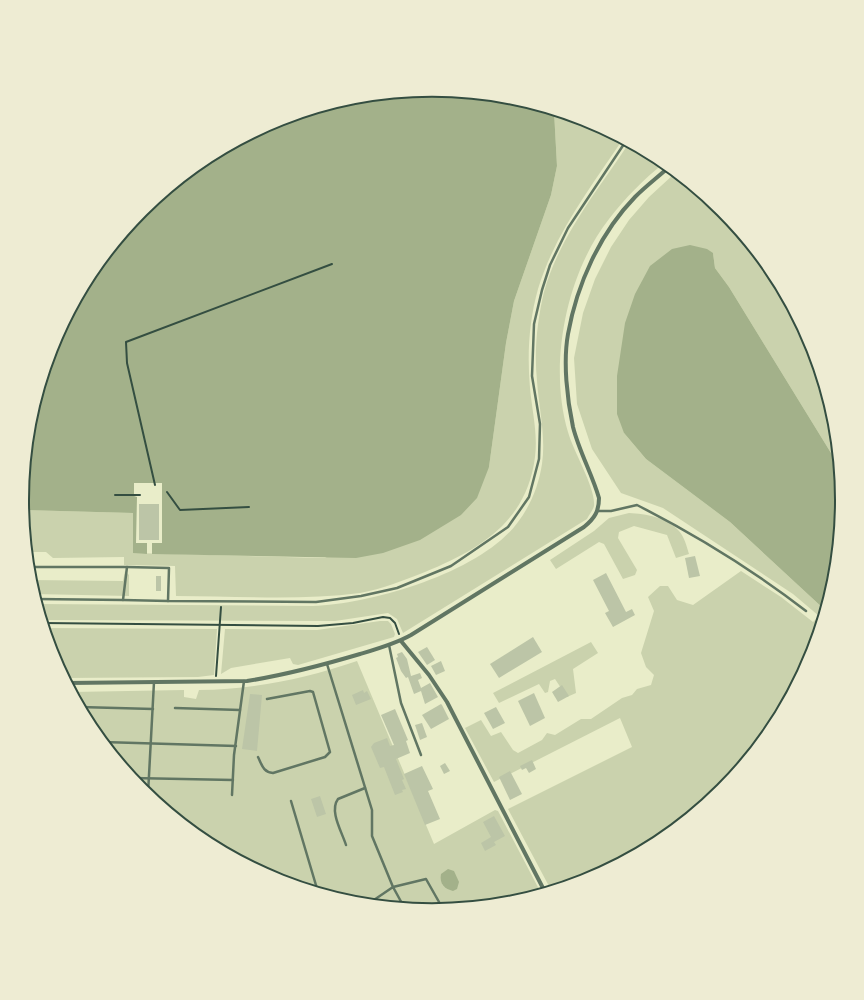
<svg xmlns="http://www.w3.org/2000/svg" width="864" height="1000" font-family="'Sofia Sans Condensed',sans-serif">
<rect width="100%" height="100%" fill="#e9edc9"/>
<g fill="#cad2ad">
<path d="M554 111 589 121 623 139C591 187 555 233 538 289 529 321 527 355 530 388 532 411 538 433 535 457 527 521 481 549 425 572 405 580 382 589 360 593 299 601 236 596 176 596L175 566 124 565V557L53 558 46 552H27L23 510 133 513 134 553 325 558 489 467 506 343 514 301 551 195 557 166Z"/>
<path d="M629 143 664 163C644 179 625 198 609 219 566 274 548 365 568 432 573 451 596 488 594 506 593 510 589 515 587 519L403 633 397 619 388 613 335 621 42 620 37 604 313 606C373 604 482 572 518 522 531 505 539 484 542 464 546 436 539 409 537 381 534 352 537 321 544 292 559 237 598 190 629 143Z"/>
<path d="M677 173 722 210 746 239 812 348 834 420 839 466 729 287 715 268 713 253 624 433 646 459 730 522 825 610 811 657 773 728 722 790 660 841 589 879 551 890 508 809 632 747 620 718 494 782 465 728 481 720 491 736 501 732 513 750 518 753 542 740 547 733 555 735 581 719H591L622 698 632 695 637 689 651 685 654 675 646 667 641 653 654 611 648 597 660 586H668L677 600 693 605 741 571 781 597 813 622 819 616 793 594 663 508 621 493 592 449 577 404 574 358 583 313 595 279 611 247 629 220 649 197 674 174Z"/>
<path d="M629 513C646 514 667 517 679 531 684 536 687 547 689 554L676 558 667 535 634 526 619 532 618 538 637 570 635 575 623 579 604 544 599 542 556 569 550 560 594 531 609 518Z"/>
<path d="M125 571 129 575V596L34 594 30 580 123 581Z"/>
<path d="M380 621H388L391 624 395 634 394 637 298 665 293 664 290 658 231 668 221 674 225 629 317 630Z"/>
<path d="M45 628 217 629 214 675 198 677 65 678 53 657Z"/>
<path d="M591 642 598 653 573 669 576 693 567 697 555 679 550 681 548 692 545 693 539 684 499 703 493 693Z"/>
<path d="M357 661 434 844 495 810 498 811 541 893 512 902 501 903 525 890 499 903 432 910 352 902 275 879 204 841 142 790 91 728 72 692 184 690V697L196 699 199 690C255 689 304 679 357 661Z"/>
</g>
<g fill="#a3b18a">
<path d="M432 90 512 98 554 111 557 166 551 195 514 301 506 343 489 467 477 498 461 515 420 540 383 553 356 558 152 554V543H162V483H134V496L137 497 136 543H147V554L133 553V513L23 510 22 500 30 420 53 343 91 272 142 210 204 159 275 121 352 98Z"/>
<path d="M690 245 707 249 713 253 715 268 729 287 839 466 842 500 834 580 825 610 730 522 646 459 624 433 617 414V376L625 323 635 294 650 266 672 249Z"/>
<path d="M448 869 454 871 459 882 457 889 453 891C445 889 439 884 441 874Z"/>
</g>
<g fill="#bcc5a7">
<rect x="139" y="504" width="20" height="36"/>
<path d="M695 556 700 576 689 578 685 558Z"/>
<path d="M606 573 626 612 632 609 635 615 613 627 605 613 609 611 593 580Z"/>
<rect x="156" y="576" width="5" height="15"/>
<path d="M533 637 542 652 499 678 490 664Z"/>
<path d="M427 647 435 660 427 665 418 652Z"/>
<path d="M402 652 407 659 411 676 420 673 422 678 418 680 421 688 430 683 438 697 425 704 421 691 414 694 408 677 406 678 401 671 396 658 398 657 397 654Z"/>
<path d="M441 661 445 671 436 675 431 666Z"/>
<path d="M562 685 569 696 558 702 552 692Z"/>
<path d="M363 690 364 693 367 691 371 699 356 705 352 695Z"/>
<path d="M534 693 545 718 530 726 518 701Z"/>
<path d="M250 694 262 695 257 751 242 749Z"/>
<path d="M441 704 442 705 449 719 431 729 422 715Z"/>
<path d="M496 707 505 723 493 729 484 713Z"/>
<path d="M395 709 408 740 406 741 410 753 396 759 404 779 402 780 406 789 402 790 403 792 395 795 384 767 380 768 371 747 374 743 387 738 390 746 394 745 381 715Z"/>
<path d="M422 723 427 737 420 740 415 725Z"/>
<path d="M532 760 536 769 529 773 526 768 522 770 520 766Z"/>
<path d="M445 763 450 771 444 774 440 766Z"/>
<path d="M422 766 433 789 428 791 440 819 425 825 404 774Z"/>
<path d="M510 771 522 794 510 800 499 777Z"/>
<path d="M320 796 326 814 317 817 311 799Z"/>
<path d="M494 816 505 836 494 842 496 845 485 851 481 843 491 837 483 822Z"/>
</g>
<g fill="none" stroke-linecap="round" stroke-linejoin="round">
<g stroke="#344e41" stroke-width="2">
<path d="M155 485 127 363 126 342 332 264"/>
<path d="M167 492 180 510 249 507"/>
<path d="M115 495H140"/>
<path d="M43 623 318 626 353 623 383 617 390 618 395 623 399 634"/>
<path d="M216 676 221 607"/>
</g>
<g stroke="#617663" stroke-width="2.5">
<path d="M598 511H611L637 505C696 535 753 570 806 611"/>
<path d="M29 567H127L123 600 36 599"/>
<path d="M127 567 169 568 168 601 316 602 361 596 397 588 451 566 508 527 529 497 539 459 540 424 532 376 534 324 542 290 550 265 568 228 626 141"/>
<path d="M123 600 168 601"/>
<path d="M389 645 401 703 421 755"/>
<path d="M327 664 372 810V836L393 887 426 879 443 909"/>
<path d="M80 707 153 709"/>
<path d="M175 708 240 710"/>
<path d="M103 742 236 746"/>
<path d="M258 757C262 765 263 772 273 773L325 757 330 752 313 692 310 691 267 699"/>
<path d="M132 778 233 780"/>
<path d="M148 794 154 682"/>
<path d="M232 795 234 755 244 681"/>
<path d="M291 801 318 892"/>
<path d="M346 845C342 832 329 811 338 799L365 788"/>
<path d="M368 904 393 887 404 907"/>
</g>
<g stroke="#617663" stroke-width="4">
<path d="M770 269 777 280"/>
<path d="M401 641 429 675 447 702 545 892"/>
<path d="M67 683 247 681C285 675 323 665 360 654 377 649 395 644 411 635L584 527C595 518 599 511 599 498 592 474 579 451 573 427 567 399 563 362 568 334 577 284 600 233 635 197 646 186 658 177 669 167"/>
</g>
</g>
<path d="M0 0H864V1000H0ZM29 500a403 403 0 1 1 806 0a403 403 0 1 1-806 0Z" fill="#eeecd3" fill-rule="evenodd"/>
<path fill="none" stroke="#344e41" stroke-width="2" d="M29 500a403 403 0 1 1 806 0a403 403 0 1 1-806 0Z"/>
</svg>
